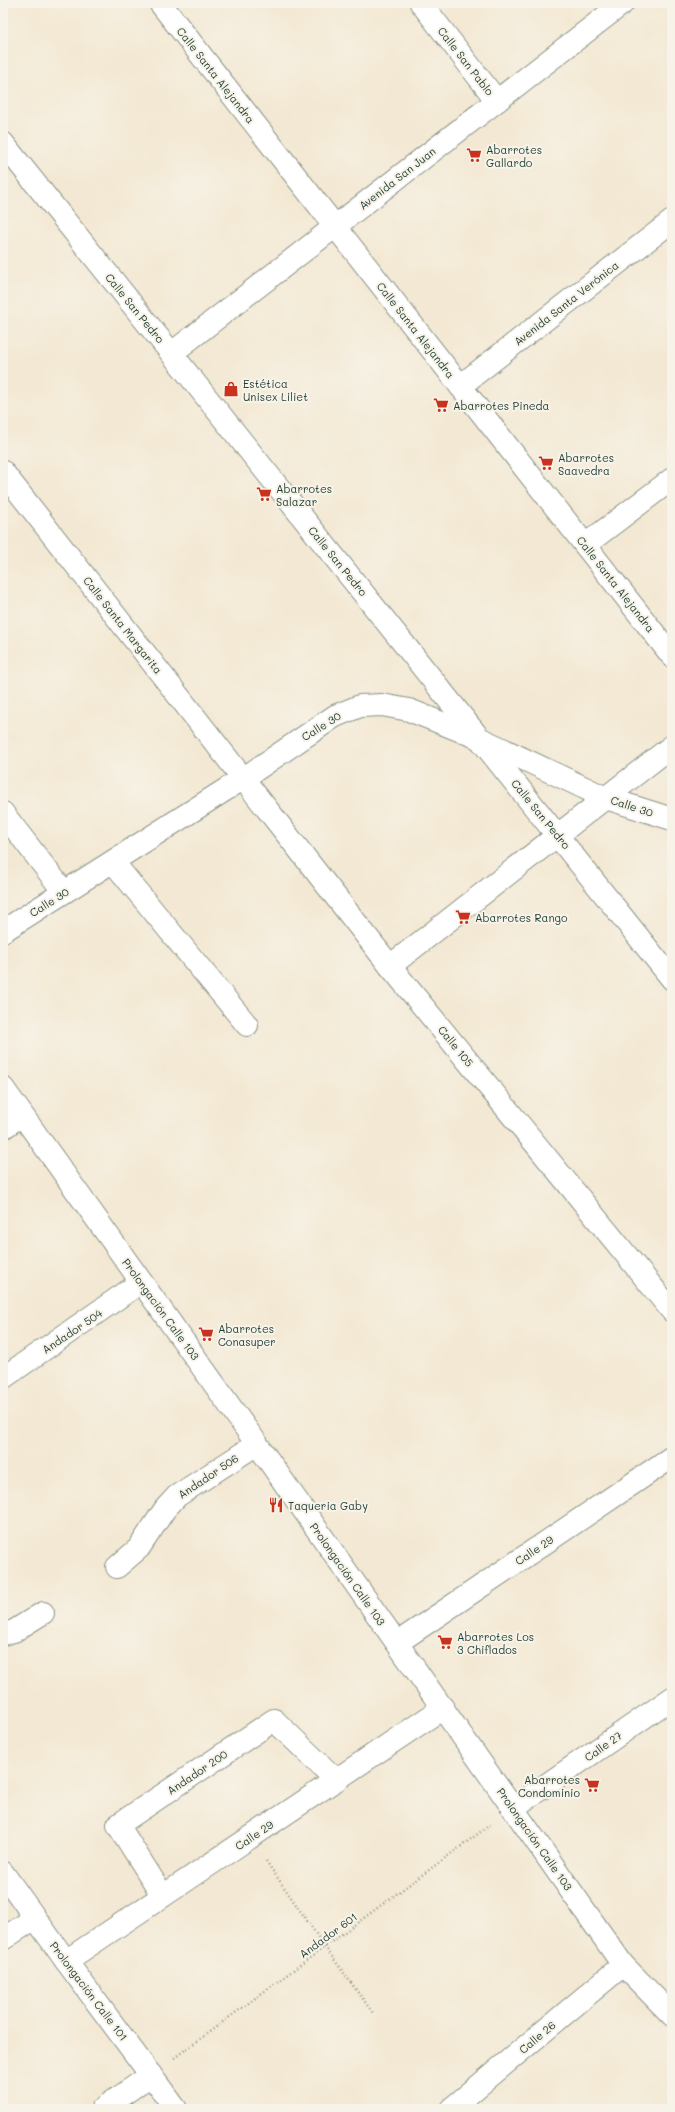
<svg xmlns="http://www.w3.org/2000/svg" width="675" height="2112" font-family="Mali,sans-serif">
<rect width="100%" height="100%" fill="#f7f3e8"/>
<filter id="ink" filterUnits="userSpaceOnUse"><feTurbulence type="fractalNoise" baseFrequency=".025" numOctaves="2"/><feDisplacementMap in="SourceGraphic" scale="8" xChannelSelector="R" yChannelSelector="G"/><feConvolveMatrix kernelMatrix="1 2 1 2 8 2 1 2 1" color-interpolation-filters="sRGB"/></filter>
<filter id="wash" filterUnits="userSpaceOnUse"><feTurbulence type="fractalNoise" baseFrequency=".012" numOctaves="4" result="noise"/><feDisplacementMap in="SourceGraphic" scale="16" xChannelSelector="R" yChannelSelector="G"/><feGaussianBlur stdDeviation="0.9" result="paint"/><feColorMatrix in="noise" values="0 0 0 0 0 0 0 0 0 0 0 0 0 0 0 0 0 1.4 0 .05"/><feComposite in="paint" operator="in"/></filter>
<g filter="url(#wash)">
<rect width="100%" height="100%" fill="#f3e8d3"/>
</g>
<g filter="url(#ink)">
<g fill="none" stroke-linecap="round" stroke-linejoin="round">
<g stroke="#899284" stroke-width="24">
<g id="minor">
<path d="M160 3 672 656"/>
<path d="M421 3 497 101"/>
<path d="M3 143 672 979"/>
<path d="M172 353 623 3"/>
<path d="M460 386 672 221"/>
<path d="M3 472 390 966 672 1311"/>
<path d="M585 545 672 479"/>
<path d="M3 813 64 892"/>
<path d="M113 862 247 1025"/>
<path d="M3 931 244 778 335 716 360 706 382 705 409 710 479 738 606 798 672 819"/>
<path d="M390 966 672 746"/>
<path d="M3 1088 257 1444 623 1965 672 2015"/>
<path d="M3 1128 22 1115"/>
<path d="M3 1378 141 1282"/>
<path d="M117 1567 139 1548 165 1509 177 1496 257 1444"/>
<path d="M3 1634 14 1631 43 1613"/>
<path d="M397 1643 672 1457"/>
<path d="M513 1808 672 1698"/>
<path d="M3 1873 66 1961 176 2109"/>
<path d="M163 1896 118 1825 274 1720 336 1780"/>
<path d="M3 1939 35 1918"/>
<path d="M66 1961 443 1708"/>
<path d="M102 2109 151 2075"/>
<path d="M451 2109 623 1965"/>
</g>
</g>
<g stroke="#899284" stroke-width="2.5" stroke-dasharray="1 3" stroke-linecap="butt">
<path d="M266 1861 325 1947 373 2013"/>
<path d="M174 2058 490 1825"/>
</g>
<use href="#minor" stroke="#fff" stroke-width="22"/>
</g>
</g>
<defs>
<g id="supermarket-bare" transform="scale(1.2)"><path d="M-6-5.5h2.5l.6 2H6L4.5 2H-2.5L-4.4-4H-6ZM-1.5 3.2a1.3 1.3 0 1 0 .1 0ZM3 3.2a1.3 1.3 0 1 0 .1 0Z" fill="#c8321e" stroke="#f7f3e8" stroke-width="2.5" paint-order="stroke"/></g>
<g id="shop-bare" transform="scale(1.2)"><path d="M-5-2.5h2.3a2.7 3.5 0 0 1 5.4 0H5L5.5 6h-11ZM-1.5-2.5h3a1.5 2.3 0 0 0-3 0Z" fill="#c8321e" stroke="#f7f3e8" stroke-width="2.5" paint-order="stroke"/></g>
<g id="restaurant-bare" transform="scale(1.2)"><path d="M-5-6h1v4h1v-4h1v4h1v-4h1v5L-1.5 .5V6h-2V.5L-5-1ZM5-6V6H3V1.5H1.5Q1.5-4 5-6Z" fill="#c8321e" stroke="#f7f3e8" stroke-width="2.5" paint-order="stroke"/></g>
</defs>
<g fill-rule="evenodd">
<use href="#supermarket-bare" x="474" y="155"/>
<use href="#shop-bare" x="231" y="389"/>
<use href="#supermarket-bare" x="441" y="405"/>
<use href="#supermarket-bare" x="546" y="463"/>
<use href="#supermarket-bare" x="264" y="494"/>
<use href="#supermarket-bare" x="463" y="917"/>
<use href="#supermarket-bare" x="206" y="1334"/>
<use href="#restaurant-bare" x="276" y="1505"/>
<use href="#supermarket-bare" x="445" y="1642"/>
<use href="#supermarket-bare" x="592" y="1785"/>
</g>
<g text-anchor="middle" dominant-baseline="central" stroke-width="4" stroke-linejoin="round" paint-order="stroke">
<g font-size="11" fill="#1f3d34" stroke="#f7f3e8">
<text transform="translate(466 61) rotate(52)">Calle San Pablo</text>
<text transform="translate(216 75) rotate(52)">Calle Santa Alejandra</text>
<text transform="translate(397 178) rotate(-38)">Avenida San Juan</text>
<text transform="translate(566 303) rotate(-38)">Avenida Santa Verónica</text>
<text transform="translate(135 308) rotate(51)">Calle San Pedro</text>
<text transform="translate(416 330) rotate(52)">Calle Santa Alejandra</text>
<text transform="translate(338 561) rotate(51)">Calle San Pedro</text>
<text transform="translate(616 584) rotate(52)">Calle Santa Alejandra</text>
<text transform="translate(123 625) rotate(52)">Calle Santa Margarita</text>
<text transform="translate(321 726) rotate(-32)">Calle 30</text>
<text transform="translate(632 806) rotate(18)">Calle 30</text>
<text transform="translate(541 814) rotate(51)">Calle San Pedro</text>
<text transform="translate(49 902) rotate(-32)">Calle 30</text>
<text transform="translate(456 1046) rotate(51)">Calle 105</text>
<text transform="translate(161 1309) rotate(54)">Prolongación Calle 103</text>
<text transform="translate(72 1331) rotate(-34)">Andador 504</text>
<text transform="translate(208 1476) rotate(-34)">Andador 506</text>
<text transform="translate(534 1550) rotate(-34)">Calle 29</text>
<text transform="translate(348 1574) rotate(55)">Prolongación Calle 103</text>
<text transform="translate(603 1746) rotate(-35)">Calle 27</text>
<text transform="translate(197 1772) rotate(-34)">Andador 200</text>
<text transform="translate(254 1835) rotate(-34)">Calle 29</text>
<text transform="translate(535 1839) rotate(55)">Prolongación Calle 103</text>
<text transform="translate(328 1935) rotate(-36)">Andador 601</text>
<text transform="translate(89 1991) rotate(53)">Prolongación Calle 101</text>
<text transform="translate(537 2037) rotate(-40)">Calle 26</text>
</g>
<g font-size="11" fill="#1f3d34" stroke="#f7f3e8" text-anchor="start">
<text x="486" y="149">Abarrotes<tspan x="486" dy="13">Gallardo</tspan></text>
<text x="243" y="383">Estética<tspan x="243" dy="13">Unisex Liliet</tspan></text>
<text x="453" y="405">Abarrotes Pineda</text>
<text x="558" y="457">Abarrotes<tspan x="558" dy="13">Saavedra</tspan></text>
<text x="276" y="488">Abarrotes<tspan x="276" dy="13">Salazar</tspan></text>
<text x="475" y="917">Abarrotes Rango</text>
<text x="218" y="1328">Abarrotes<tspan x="218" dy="13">Conasuper</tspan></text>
<text x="288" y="1505">Taqueria Gaby</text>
<text x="457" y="1636">Abarrotes Los<tspan x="457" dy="13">3 Chiflados</tspan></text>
<text x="580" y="1779" text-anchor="end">Abarrotes<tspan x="580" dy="13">Condominio</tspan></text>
</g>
</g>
<rect width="675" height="2112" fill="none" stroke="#f7f3e8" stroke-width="16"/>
</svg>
